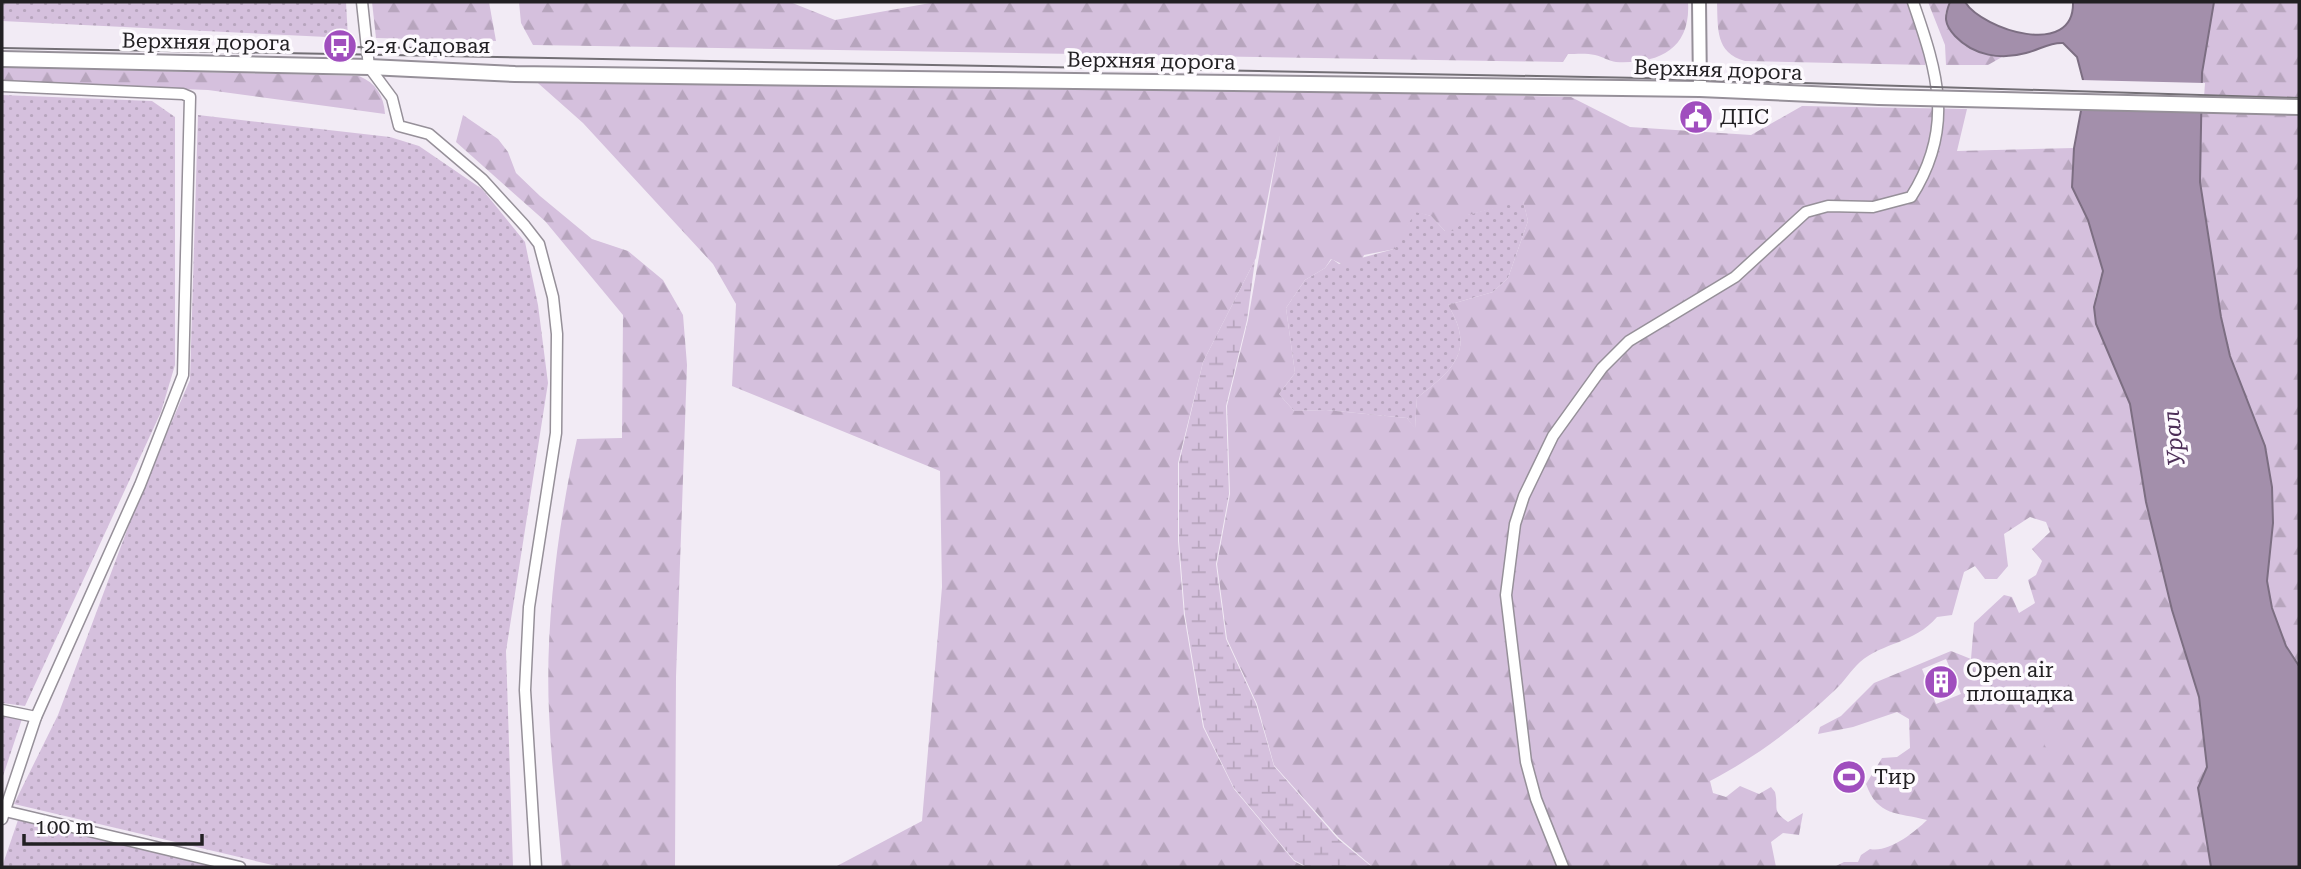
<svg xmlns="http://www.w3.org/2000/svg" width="2301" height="869" font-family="'Roboto Serif',serif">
<defs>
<pattern id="green-dots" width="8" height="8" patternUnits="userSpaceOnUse" patternTransform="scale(1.75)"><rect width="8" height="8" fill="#d5c0dd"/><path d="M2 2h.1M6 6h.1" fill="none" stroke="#b7a5bd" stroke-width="1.8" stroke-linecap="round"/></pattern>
<pattern id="forest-firs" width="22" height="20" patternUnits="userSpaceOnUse" patternTransform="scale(1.75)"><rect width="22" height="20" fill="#d5c0dd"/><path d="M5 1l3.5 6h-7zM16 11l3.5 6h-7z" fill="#b7a5bd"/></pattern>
<pattern id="wetland-marsh" width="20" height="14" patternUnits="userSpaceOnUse" patternTransform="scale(1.75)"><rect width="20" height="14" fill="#d5c0dd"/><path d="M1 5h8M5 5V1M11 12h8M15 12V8" fill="none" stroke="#b7a5bd"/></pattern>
</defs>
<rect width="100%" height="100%" fill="#f2ebf5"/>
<g fill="url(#green-dots)">
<path d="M2 2H346L348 38 2 21Z"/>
<path d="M2 95 152 101 175 117V365L161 412 25 706 2 703Z"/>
<path d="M198 115 390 137 419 146 482 189 525 242 538 305 548 383 506 651 513 867H281L14 804 58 715 142 490 190 380Z"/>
<path d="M1523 200 1528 221 1508 278 1493 292 1448 305C1476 351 1453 370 1417 398L1415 429 1407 418 1326 410 1294 411 1279 394 1295 373 1286 308 1305 280 1325 268 1332 259 1339 264 1394 249 1415 211 1431 216 1445 231 1467 215Z"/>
<path d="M2 716 22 719 2 779Z"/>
<path d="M18 820 225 867H2Z"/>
</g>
<g fill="url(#forest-firs)" fill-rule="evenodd">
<path d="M372 2H489L496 41 376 38Z"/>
<path d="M519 2H790L835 20 936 2H1688C1691 49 1659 64 1616 62 1609 61 1603 57 1595 55 1587 53 1576 54 1568 54L1563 62 533 45 521 23Z"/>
<path d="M1717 2H1909L1926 48 1925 65 1745 61C1715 53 1718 28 1717 2Z"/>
<path d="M1928 2H1950L1945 14C1961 39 1971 54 2002 57L1988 65H1946L1945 45Z"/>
<path d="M2214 2H2299V666L2286 647 2272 608 2267 581 2273 523 2272 487 2265 446 2230 356 2221 318 2200 182 2202 73Z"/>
<path d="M2 67 359 76C376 83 384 96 385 114L208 90 2 82Z"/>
<path d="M530 76 1571 97 1630 127 1751 135 1802 106 1967 109 1957 151 2074 148 2072 170 2080 206 2088 220 2103 271 2095 297 2096 324 2130 404 2146 502 2172 610 2197 687 2207 767 2198 788 2211 867H1834L1844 862H1858L1861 855 1870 849C1888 853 1914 833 1927 820 1897 812 1878 817 1866 784L1882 758 1897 757 1910 748 1909 719 1897 712 1853 727 1818 734 1820 727 1841 716 1874 683 1951 651 1971 659 1974 623 2004 595 2012 597 2019 613 2035 603 2028 580 2036 575 2042 561 2032 549 2050 532 2046 522 2030 517 2004 534 2008 566 1997 579H1985L1975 566 1964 572 1952 615 1937 617C1914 644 1883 642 1860 662 1851 670 1844 682 1835 690 1797 726 1756 757 1710 781L1713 793 1726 797 1740 786 1759 794 1771 787 1775 792C1779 809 1771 810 1788 822L1803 813 1799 835 1783 833 1771 842 1776 867H1373L1339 838 1274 765 1257 704 1227 639 1217 564 1230 494 1227 406 1248 320 1280 135 1256 258 1203 362 1178 463V541L1184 615 1203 727 1234 789 1294 861 1305 867H835L922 821 942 587 940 471 732 386 736 304 713 264 583 123ZM1523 201 1528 221 1508 278 1493 292 1448 305C1476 351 1453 370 1417 398L1415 428 1407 418 1326 410 1294 411 1279 394 1295 373 1286 308 1305 280 1325 268 1331 259 1357 271 1364 255 1395 249 1415 212 1431 216 1445 231H1455L1468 215ZM1946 659 1961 694 1936 704 1922 669Z"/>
<path d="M463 115 498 139 508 152 516 173 540 196 592 239 628 251 663 280 683 315 687 365 676 677 675 867H562C558 816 551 764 549 712 545 626 558 523 577 439L622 438 623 315 545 221 456 142Z"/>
</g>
<path fill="url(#wetland-marsh)" d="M1255 260 1247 320 1226 406 1229 494 1216 564 1226 639 1256 704 1274 766 1338 839 1372 867H1307L1294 860 1234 788 1204 727 1185 615 1179 541V463L1203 362Z"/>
<path fill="#d5c0dd" d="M2055 723 2067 748 2050 756 2038 731Z"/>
<path fill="#a38fab" stroke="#7c6e82" stroke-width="2" d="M1950 2H1965C1983 30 2075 59 2073 2H2214L2202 73 2200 182 2221 317 2230 356 2265 446 2272 487 2273 523 2267 581 2272 608 2286 646 2299 666V867H2211L2198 788 2207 767 2199 697 2172 610 2146 502 2130 404 2096 324 2094 307 2103 271 2088 220 2072 187 2074 148 2083 100V80L2077 57 2063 43C2050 42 2039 50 2026 53 2001 60 1974 56 1955 36 1944 24 1944 17 1950 2Z"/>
<path fill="#f2ebf5" d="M2080 80 2205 83 2203 111 2080 100Z"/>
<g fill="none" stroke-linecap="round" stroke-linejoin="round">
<g stroke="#969099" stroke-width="13">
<g id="street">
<path d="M362 2 369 67 392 98 399 126 429 134 482 179 525 226 539 244 553 297 557 334 556 433 529 607 525 690 536 867"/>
<path d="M2 86 183 94 190 97 183 375 140 485 36 717 2 819"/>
<path d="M2 710 36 717"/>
<path d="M5 811 240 867"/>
<path d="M1563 867 1536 799 1526 762 1506 595 1515 524 1524 496 1553 436 1602 368 1629 341 1735 277 1806 212 1828 206 1873 207 1911 197C1955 128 1938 74 1913 2"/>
</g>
</g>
<g stroke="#969099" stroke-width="16">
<path id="secondary" d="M1699 2 1700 89"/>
</g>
<g stroke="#969099" stroke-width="18">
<path id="primary" d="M2 59 369 67 515 74 1700 89 1879 97"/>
</g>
<use href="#street" stroke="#fff" stroke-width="10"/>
<use href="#secondary" stroke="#fff" stroke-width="12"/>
<use href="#primary" stroke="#fff" stroke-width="14"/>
<g stroke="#736f75" stroke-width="2">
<path d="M348 47 425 48"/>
<path d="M2 48 1642 78 2299 98"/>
</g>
<g stroke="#969099" stroke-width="18" stroke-linecap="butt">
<path id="primary-bridge" d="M1879 97 2299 107"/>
</g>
<use href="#primary-bridge" stroke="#fff" stroke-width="14"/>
</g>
<defs>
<g id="bus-disc" transform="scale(1.75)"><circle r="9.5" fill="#a04ebe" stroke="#fdfafe"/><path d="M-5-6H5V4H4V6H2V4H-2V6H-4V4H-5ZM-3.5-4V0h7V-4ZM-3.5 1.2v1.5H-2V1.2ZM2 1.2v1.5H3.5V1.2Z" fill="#fff"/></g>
<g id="civic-disc" transform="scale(1.75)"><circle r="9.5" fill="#a04ebe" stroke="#fdfafe"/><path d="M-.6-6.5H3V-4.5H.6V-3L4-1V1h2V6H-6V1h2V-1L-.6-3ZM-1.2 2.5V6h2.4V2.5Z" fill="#fff"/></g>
<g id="building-disc" transform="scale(1.75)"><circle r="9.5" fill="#a04ebe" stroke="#fdfafe"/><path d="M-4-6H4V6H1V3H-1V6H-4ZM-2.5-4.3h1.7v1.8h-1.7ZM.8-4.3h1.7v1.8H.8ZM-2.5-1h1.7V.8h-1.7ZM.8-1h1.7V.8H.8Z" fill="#fff"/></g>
<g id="stadium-disc" transform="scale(1.75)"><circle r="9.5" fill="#a04ebe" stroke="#fdfafe"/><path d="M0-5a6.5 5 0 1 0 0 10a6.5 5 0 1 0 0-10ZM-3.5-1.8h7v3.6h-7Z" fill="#fff"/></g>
</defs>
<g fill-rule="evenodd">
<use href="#bus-disc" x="340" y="46"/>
<use href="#civic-disc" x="1696" y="117"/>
<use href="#building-disc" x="1941" y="682"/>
<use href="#stadium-disc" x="1849" y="777"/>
</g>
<g text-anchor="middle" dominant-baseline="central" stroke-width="7" stroke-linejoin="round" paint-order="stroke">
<g font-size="21" fill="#222023" stroke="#fdfafe">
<text transform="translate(206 42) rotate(1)">Верхняя дорога</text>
<text transform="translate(1151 61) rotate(1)">Верхняя дорога</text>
<text transform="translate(1718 70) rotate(2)">Верхняя дорога</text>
</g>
<g font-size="21" fill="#222023" stroke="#fdfafe" text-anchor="start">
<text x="364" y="46">2-я Садовая</text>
<text x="1720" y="117">ДПС</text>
<text x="1966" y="670">Open air<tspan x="1966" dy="24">площадка</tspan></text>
<text x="1874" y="777">Тир</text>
</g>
<g font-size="23" font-style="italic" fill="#4d2f58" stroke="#fdfafe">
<text transform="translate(2174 438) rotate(-96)">Урал</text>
</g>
</g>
<rect width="2301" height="869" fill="none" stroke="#222023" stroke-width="7"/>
<path d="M24 834v10h178v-10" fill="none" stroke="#222023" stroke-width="3.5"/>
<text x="35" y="834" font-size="21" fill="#222023" stroke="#fdfafe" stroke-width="5" paint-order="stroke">100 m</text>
</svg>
